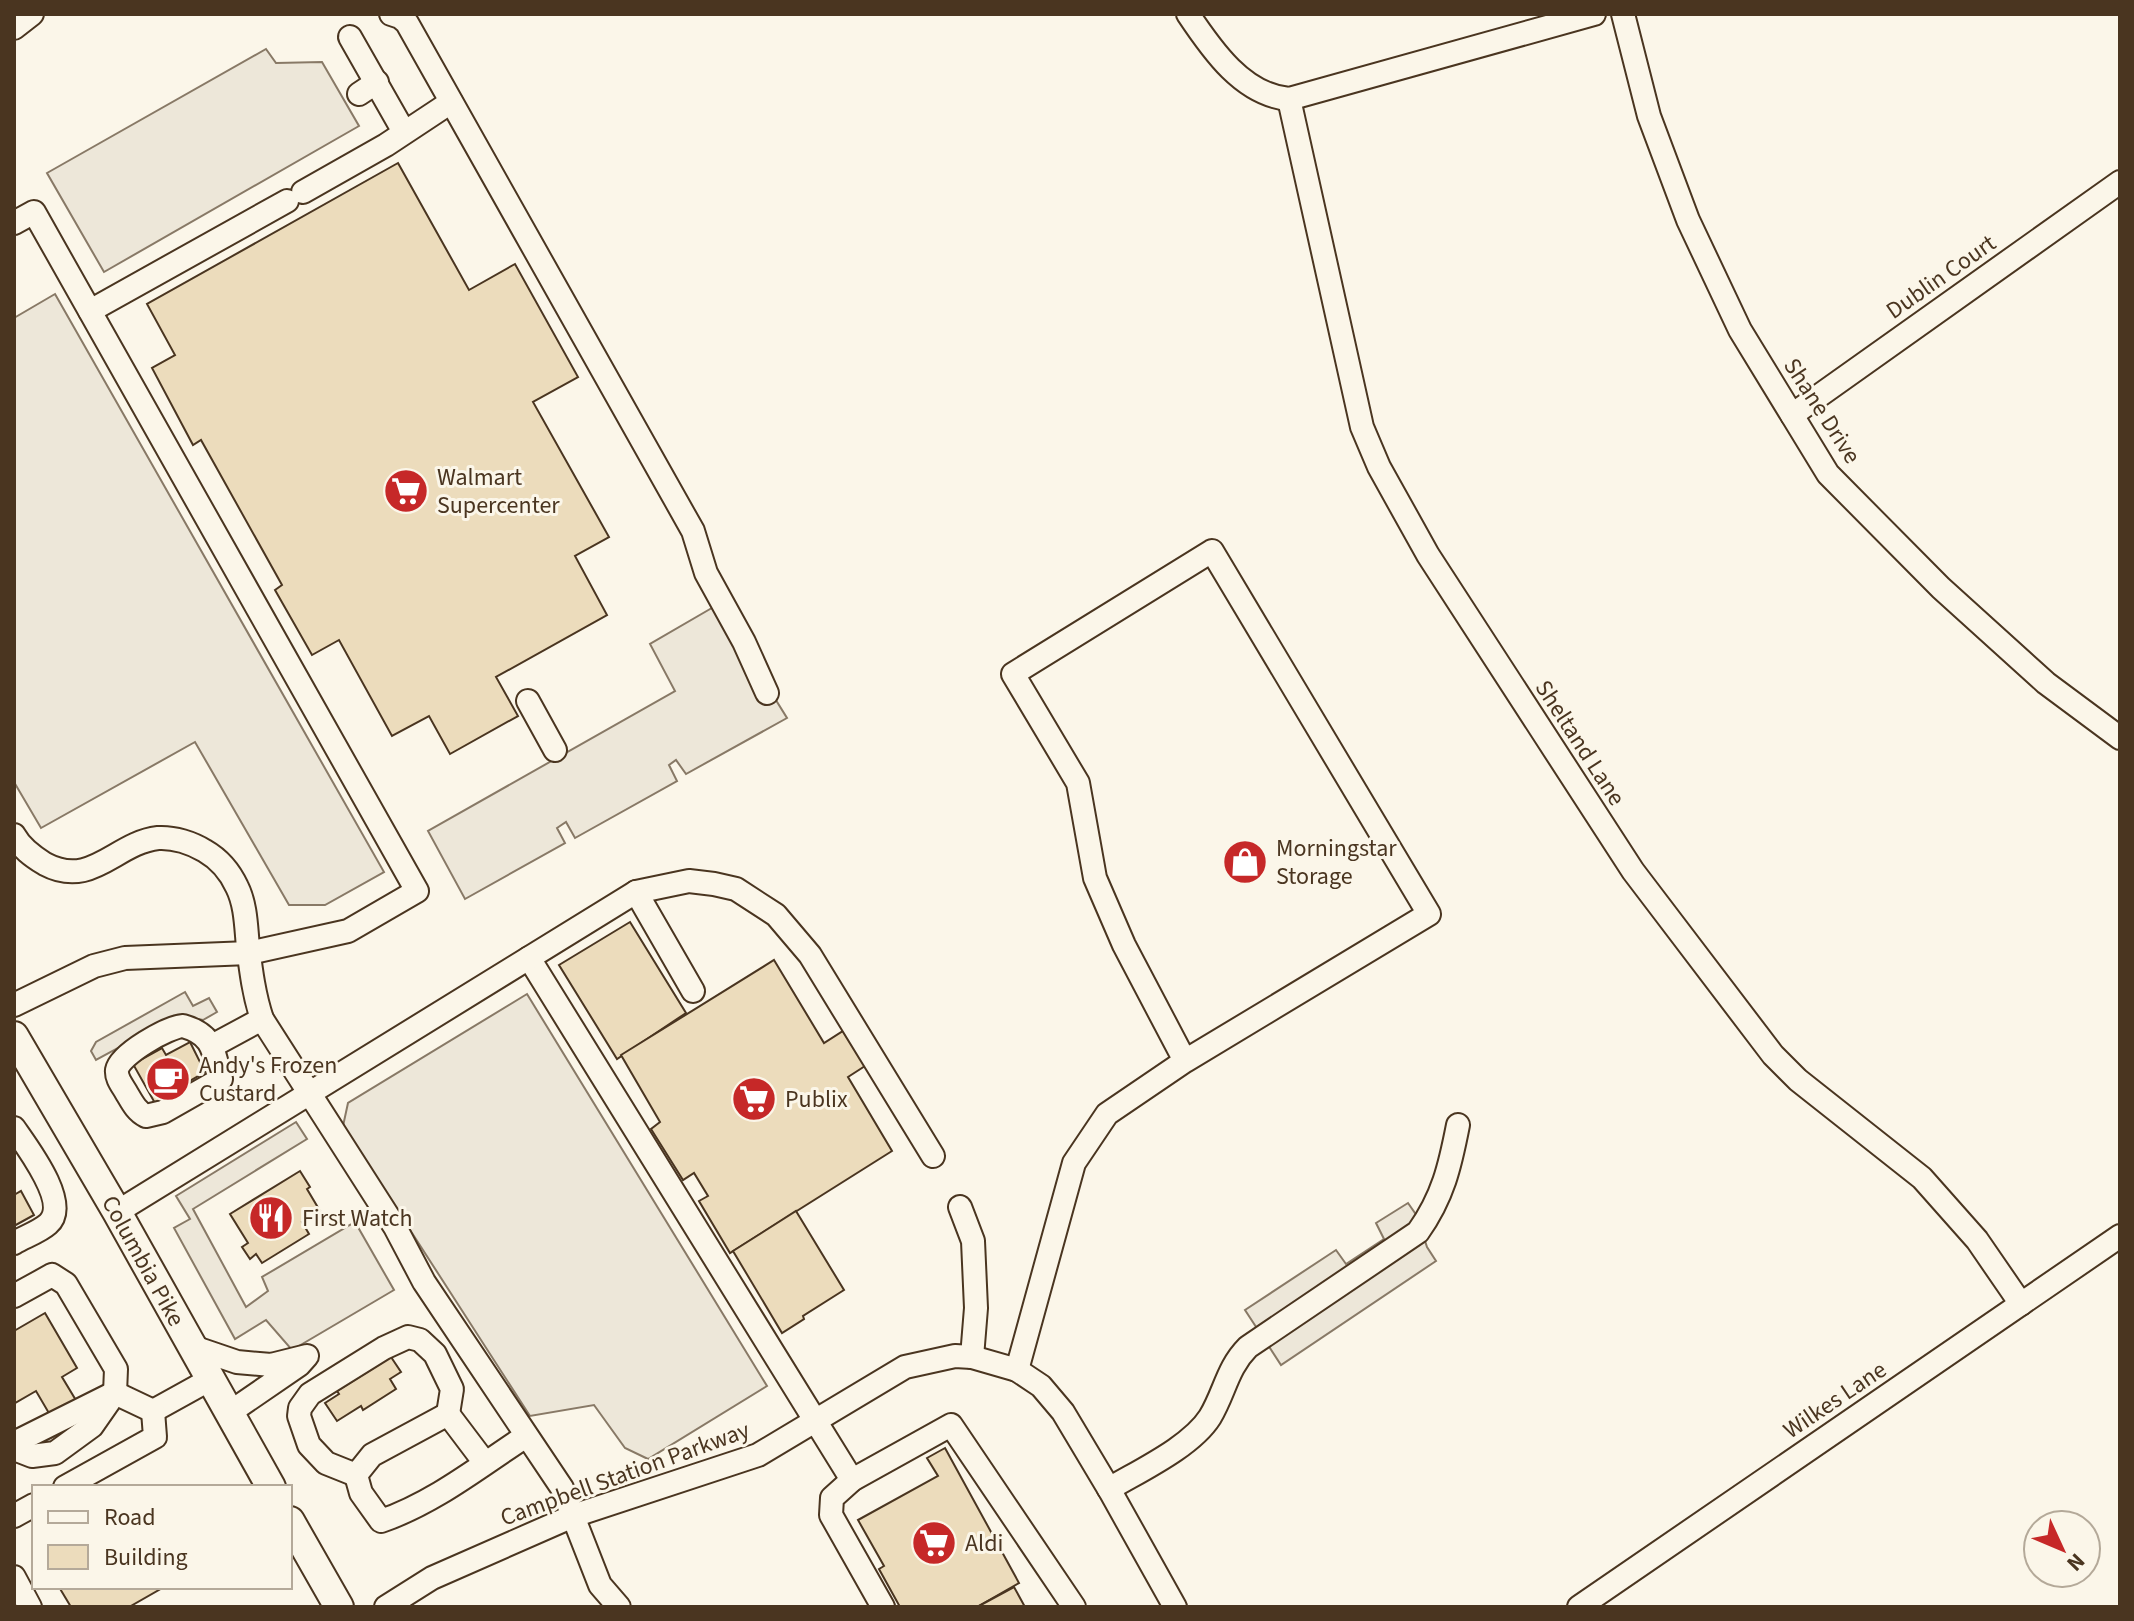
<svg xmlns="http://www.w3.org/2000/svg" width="2134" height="1621" font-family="'Source Sans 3',sans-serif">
<rect width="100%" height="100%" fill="#fbf6e9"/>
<g fill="#ede7d9" stroke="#887966" stroke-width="2">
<path d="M266 49 276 63 322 62 359 126 104 272 47 173Z"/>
<path d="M55 294 384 872 325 905H289L195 742 41 828 14 782V318Z"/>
<path d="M717 605 787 718 686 774 676 760 669 765 677 781 575 838 566 822 557 828 565 843 465 899 428 831 675 691 650 644Z"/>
<path d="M185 992 193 1006 209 998 217 1012 203 1020 179 1015 96 1060 91 1051 96 1042Z"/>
<path d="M527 994 767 1386 648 1459 625 1448 594 1405 530 1416 343 1126 348 1103Z"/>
<path d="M296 1122 307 1139 193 1209 246 1307 268 1291 262 1277 355 1222 394 1290 292 1350 266 1320 235 1339 174 1228 190 1219 176 1196Z"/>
<path d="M1408 1203 1417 1216 1427 1247 1436 1261 1281 1365 1245 1310 1336 1250 1346 1264 1384 1239 1376 1223Z"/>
</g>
<g fill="#ecdcbc" stroke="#4a3520" stroke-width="2">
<path d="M398 163 469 290 515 264 578 377 533 402 609 537 575 556 607 615 496 677 518 716 450 754 429 716 392 736 339 640 312 655 275 590 282 585 201 440 193 445 152 368 175 355 147 304Z"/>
<path d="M630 922 686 1013 617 1059 559 965Z"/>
<path d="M774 960 824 1043 843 1031 865 1066 848 1077 892 1151 730 1253 699 1201 708 1196 694 1173 683 1180 651 1129 660 1122 621 1055Z"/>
<path d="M190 1042 205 1072 183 1085 185 1089 156 1105 133 1064 162 1048 166 1055Z"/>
<path d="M300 1171 310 1187 307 1189 320 1211 302 1222 309 1234 262 1263 256 1254 250 1259 242 1247 248 1243 230 1214Z"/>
<path d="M21 1191 34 1215 14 1226V1195Z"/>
<path d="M796 1211 844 1290 803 1316 804 1319 782 1333 733 1251Z"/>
<path d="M45 1313 77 1368 62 1377 86 1417 60 1432 36 1391 15 1403 14 1401V1331Z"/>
<path d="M391 1357 401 1372 390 1379 396 1389 363 1410 361 1406 337 1421 325 1403 339 1394 337 1391Z"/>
<path d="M945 1448 1019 1583 977 1607H900L879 1569 884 1566 858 1520 938 1476 927 1458Z"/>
<path d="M59 1587H164L129 1607H71Z"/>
<path d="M1014 1587 1025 1607H977Z"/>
</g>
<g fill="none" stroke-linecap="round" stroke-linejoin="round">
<g stroke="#4a3520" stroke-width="26">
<g id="minor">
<path d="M391 14 400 17 407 23 693 531 706 573 744 642 767 693"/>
<path d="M1188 14C1212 50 1243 95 1289 99L1594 14"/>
<path d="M1623 14 1649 116 1688 220 1740 330 1828 474 1941 588 2046 683 2120 738"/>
<path d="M14 28 32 14"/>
<path d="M350 37 404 132"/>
<path d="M359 94 377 82"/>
<path d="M1289 99 1362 427 1379 467 1428 555 1633 871 1773 1055 1798 1080 1922 1178 1977 1240 2021 1304"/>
<path d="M303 192 386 145 451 102"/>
<path d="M14 223 34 212 417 891 348 931 249 953 125 958 94 966 14 1005"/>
<path d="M90 311 287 201"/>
<path d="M1792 415 2120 182"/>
<path d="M528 701 555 750"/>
<path d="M14 835C21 848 32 856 45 864 92 889 115 843 158 838 174 837 192 843 205 851 219 859 230 872 237 887 246 905 246 927 248 947 251 971 254 995 262 1019L395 1227 424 1282 562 1488 600 1585 619 1607"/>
<path d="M636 892 693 991"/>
<path d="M529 958 852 1480"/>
<path d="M183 1026C214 1035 213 1051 221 1079L163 1112 146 1116C136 1111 132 1102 126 1092 122 1085 116 1078 117 1070 120 1054 168 1027 183 1026Z"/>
<path d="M212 1046 262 1019"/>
<path d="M14 1128C27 1147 71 1204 48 1224 39 1232 24 1237 14 1243"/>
<path d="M960 1207 973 1241 976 1308 972 1357"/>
<path d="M117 1212 636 892 689 881 714 884 736 889 776 915 810 955 933 1156"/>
<path d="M14 1296 52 1275 66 1284 116 1369 115 1393 92 1426 55 1453 32 1456 14 1449"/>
<path d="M190 1346 237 1362 271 1365 307 1356 299 1365 229 1413"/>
<path d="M1017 1370 1074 1163 1107 1114 1185 1061 1429 914 1212 551 1013 674 1078 783 1095 878 1124 945 1185 1061"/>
<path d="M115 1393 153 1411"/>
<path d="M153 1411 209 1380"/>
<path d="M14 1443 114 1393"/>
<path d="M485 1463 448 1414 372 1455 356 1475 361 1493 381 1521C434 1503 480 1466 526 1436"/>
<path d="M356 1475 326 1463 309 1445 299 1416 300 1408 310 1394 384 1348 408 1337 420 1340 435 1354 452 1389 448 1414"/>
<path d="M65 1487 155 1437 153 1411"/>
<path d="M1109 1489C1139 1471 1191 1447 1210 1417 1225 1392 1227 1368 1248 1347L1418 1232C1443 1197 1450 1166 1458 1125"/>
<path d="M14 1516 34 1505"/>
<path d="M14 1577 30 1607"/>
<path d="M386 1607 432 1578 573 1516 758 1455 905 1367 955 1356 972 1357 1017 1370 1041 1386 1063 1412 1109 1489 1175 1607"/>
<path d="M883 1607 831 1515 832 1498 852 1480 951 1425 1074 1607"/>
<path d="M1579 1607 2120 1236"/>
</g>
</g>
<g stroke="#4a3520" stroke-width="32">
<g id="major">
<path d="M14 1036 117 1212 271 1487"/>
<path d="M290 1521 339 1607"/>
</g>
</g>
<use href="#minor" stroke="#fbf6e9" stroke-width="22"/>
<use href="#major" stroke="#fbf6e9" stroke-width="28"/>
</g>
<defs>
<g id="supermarket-disc" transform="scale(2.3)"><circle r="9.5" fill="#c62828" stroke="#fbf6e9"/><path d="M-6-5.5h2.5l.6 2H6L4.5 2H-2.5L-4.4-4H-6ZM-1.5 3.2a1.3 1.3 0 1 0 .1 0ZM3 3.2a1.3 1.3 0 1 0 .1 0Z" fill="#fff"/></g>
<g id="shop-disc" transform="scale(2.3)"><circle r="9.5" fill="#c62828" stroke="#fbf6e9"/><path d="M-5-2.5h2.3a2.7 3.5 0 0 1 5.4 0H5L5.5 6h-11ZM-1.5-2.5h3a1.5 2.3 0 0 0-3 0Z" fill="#fff"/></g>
<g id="cafe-disc" transform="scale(2.3)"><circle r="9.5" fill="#c62828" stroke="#fbf6e9"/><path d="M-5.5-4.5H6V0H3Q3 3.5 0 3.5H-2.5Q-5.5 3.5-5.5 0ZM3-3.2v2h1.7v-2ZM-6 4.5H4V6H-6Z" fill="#fff"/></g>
<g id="restaurant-disc" transform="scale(2.3)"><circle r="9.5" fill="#c62828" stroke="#fbf6e9"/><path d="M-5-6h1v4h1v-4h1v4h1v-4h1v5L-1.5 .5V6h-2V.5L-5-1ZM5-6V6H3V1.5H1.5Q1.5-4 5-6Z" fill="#fff"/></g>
</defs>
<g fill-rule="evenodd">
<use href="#supermarket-disc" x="406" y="491"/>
<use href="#shop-disc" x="1245" y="862"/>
<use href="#cafe-disc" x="168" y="1079"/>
<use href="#supermarket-disc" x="754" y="1099"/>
<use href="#restaurant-disc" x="271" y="1218"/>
<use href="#supermarket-disc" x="934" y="1543"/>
</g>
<g text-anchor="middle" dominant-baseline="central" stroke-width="6" stroke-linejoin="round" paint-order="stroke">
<g font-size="24" fill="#4a3520" stroke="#fbf6e9">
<text transform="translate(1941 277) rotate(-35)">Dublin Court</text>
<text transform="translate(1822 411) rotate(57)">Shane Drive</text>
<text transform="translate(1580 743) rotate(57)">Sheltand Lane</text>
<text transform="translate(143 1261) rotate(61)">Columbia Pike</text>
<text transform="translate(1835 1400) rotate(-34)">Wilkes Lane</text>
<text transform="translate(625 1474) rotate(-20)">Campbell Station Parkway</text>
</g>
<g font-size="24" fill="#4a3520" stroke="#fbf6e9" text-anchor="start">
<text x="437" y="477">Walmart<tspan x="437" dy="28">Supercenter</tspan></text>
<text x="1276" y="848">Morningstar<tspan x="1276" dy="28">Storage</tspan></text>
<text x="199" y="1065">Andy's Frozen<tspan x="199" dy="28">Custard</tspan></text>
<text x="785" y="1099">Publix</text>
<text x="302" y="1218">First Watch</text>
<text x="965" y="1543">Aldi</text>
</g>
</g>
<rect width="2134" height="1621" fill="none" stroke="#4a3520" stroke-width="32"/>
<rect x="32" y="1485" width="260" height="104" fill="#fbf6e9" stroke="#b4a999" stroke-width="2"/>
<rect x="48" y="1511" width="40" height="12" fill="#fbf6e9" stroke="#b4a999" stroke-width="2"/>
<text x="104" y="1525" font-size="24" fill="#4a3520">Road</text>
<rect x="48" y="1545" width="40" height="24" fill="#ecdcbc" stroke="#b4a999" stroke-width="2"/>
<text x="104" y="1565" font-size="24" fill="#4a3520">Building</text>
<g transform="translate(2062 1549) rotate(134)"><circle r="38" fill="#fbf6e9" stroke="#b4a999" stroke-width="2"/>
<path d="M0-6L14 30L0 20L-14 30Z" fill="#c62828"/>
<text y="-12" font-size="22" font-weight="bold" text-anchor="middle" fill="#4a3520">N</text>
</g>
</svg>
